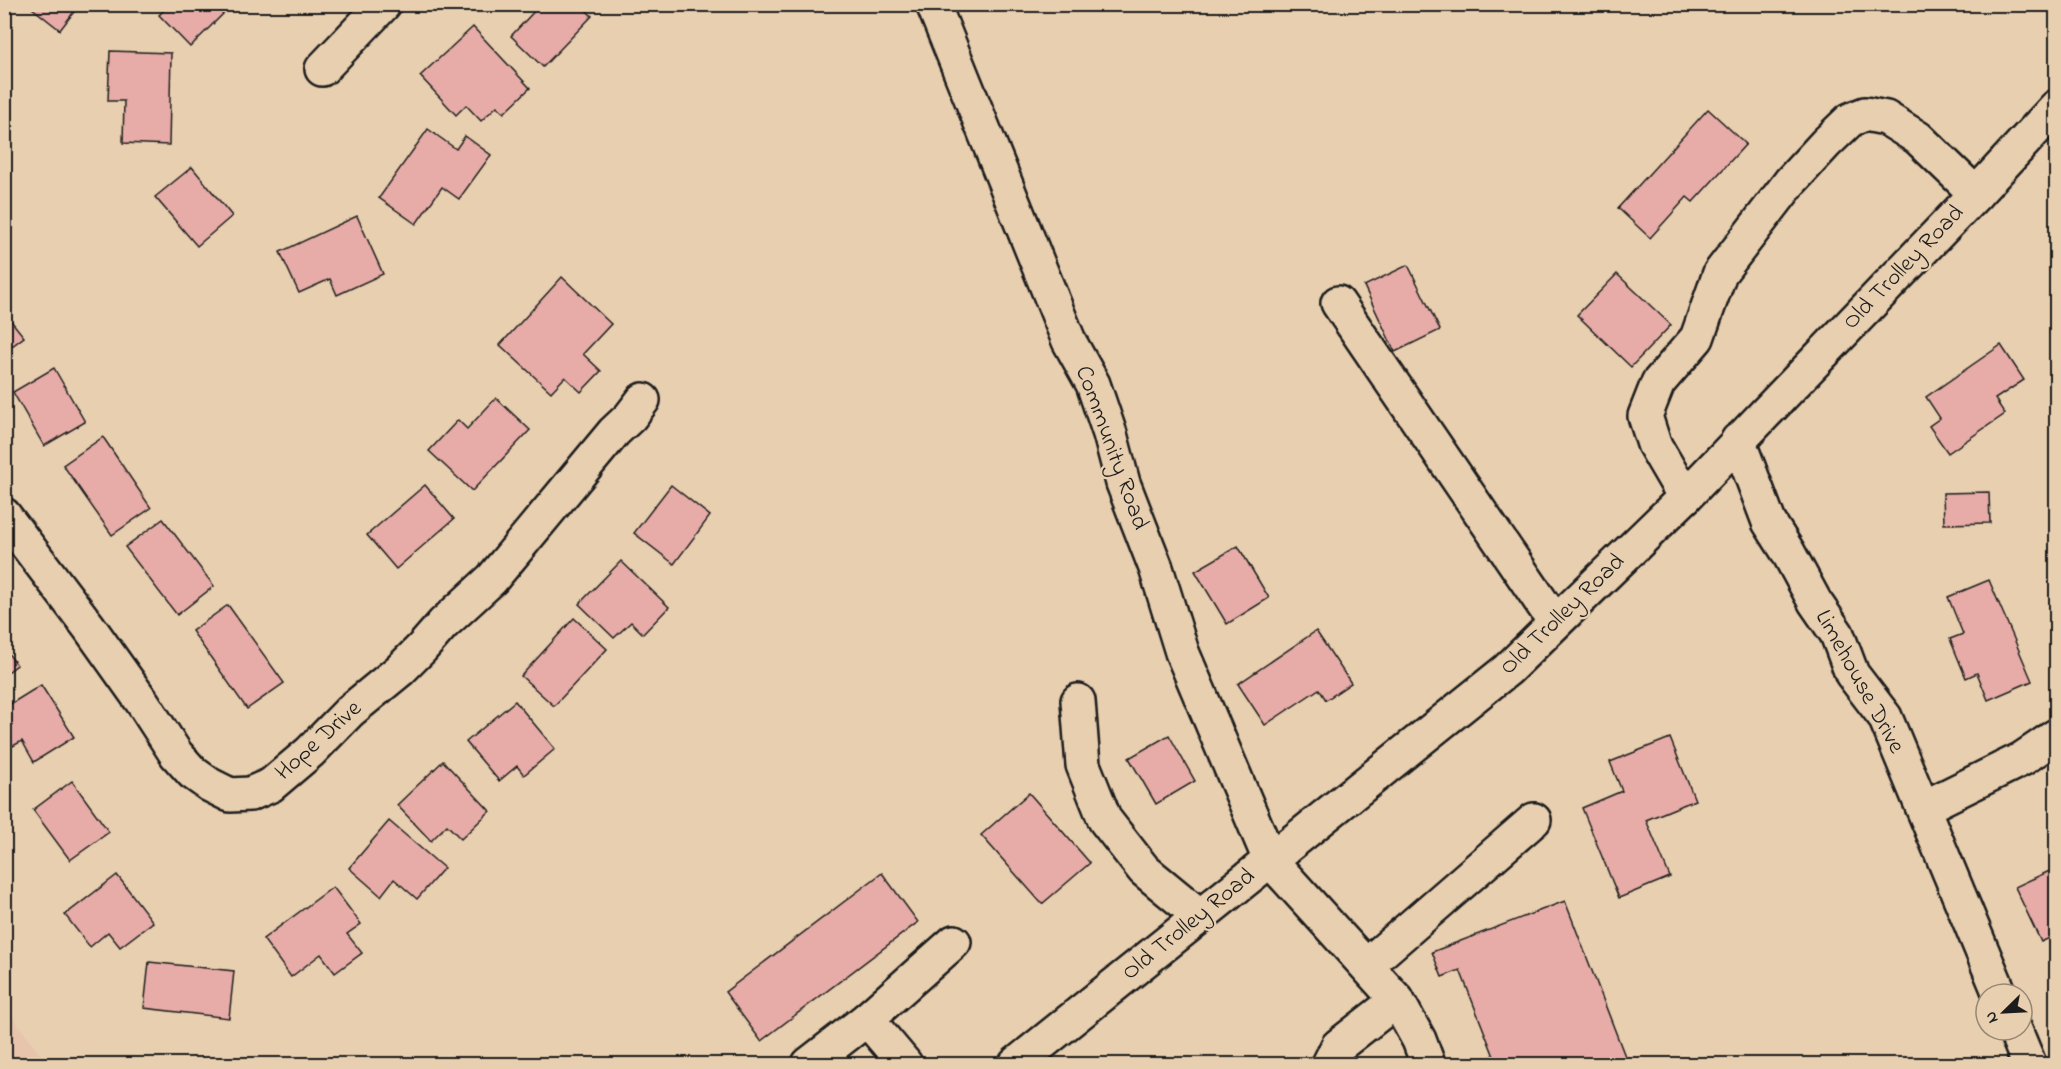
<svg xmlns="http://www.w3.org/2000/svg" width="2061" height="1069" font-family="'Indie Flower',sans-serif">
<rect width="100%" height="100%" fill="#e8cfb0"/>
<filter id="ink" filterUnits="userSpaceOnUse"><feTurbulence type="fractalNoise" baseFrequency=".0167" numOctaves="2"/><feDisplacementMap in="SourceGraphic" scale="12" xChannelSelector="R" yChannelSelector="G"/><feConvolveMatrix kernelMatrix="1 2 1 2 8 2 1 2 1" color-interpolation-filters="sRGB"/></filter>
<g filter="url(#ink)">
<path fill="#e8c4ad" d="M5 1007 47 1064H5Z"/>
<g fill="#e7aca7" stroke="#1c1c1c" stroke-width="1.5">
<path d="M27 4H80L60 30Z"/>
<path d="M170 4H233L190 47 159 15Z"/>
<path d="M541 4H580L592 16 543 67 511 36Z"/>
<path d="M473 27 530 88 504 113 497 106 481 121 466 105 456 115 420 76Z"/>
<path d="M110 51 171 53 169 145 123 143 124 101H108Z"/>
<path d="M1708 109 1746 144 1693 202 1687 197 1650 238 1618 208Z"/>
<path d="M428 129 456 149 465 136 491 155 459 199 442 187 416 224 379 198Z"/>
<path d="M192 167 232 216 197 246 155 197Z"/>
<path d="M357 216 383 274 337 295 330 279 299 293 280 252Z"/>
<path d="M1408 265 1440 330 1395 352 1364 286Z"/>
<path d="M1617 274 1671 325 1631 367 1577 315Z"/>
<path d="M562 277 611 324 583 354 601 371 581 392 565 377 551 392 500 345Z"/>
<path d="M4 312 24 337 4 352Z"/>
<path d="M2001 345 2024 380 1995 399 2005 414 1948 453 1929 426 1940 418 1926 397Z"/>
<path d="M54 368 85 422 44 446 13 392Z"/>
<path d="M496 398 530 430 472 491 429 451 458 420 467 429Z"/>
<path d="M103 437 151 508 112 535 63 465Z"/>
<path d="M425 485 454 519 396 569 367 535Z"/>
<path d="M671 485 710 516 674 564 634 533Z"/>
<path d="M1989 492 1990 523 1944 524 1943 493Z"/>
<path d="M163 519 214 586 177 615 125 547Z"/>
<path d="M1238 546 1269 598 1227 624 1195 571Z"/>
<path d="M621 561 669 607 643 634 631 622 614 638 579 604Z"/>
<path d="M1989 580 2032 681 1988 700 1977 673 1966 678 1950 639 1963 634 1948 597Z"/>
<path d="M228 605 284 683 247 709 192 631Z"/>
<path d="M574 618 607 649 554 706 521 676Z"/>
<path d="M1316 631 1351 683 1326 700 1319 689 1265 725 1238 684Z"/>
<path d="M4 648 17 665 4 675Z"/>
<path d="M41 685 74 737 34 762 22 741 13 746 4 732V708Z"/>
<path d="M515 701 555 749 524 775 517 766 499 781 466 742Z"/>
<path d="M1169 735 1195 781 1156 804 1129 758Z"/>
<path d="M1670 738 1695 800 1646 820 1670 877 1619 898 1582 808 1622 791 1610 762Z"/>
<path d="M443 761 490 811 461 839 447 825 431 841 397 805Z"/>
<path d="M72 781 109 832 70 860 33 810Z"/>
<path d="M1029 793 1090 863 1042 904 981 835Z"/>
<path d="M389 821 444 868 417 899 394 879 381 896 349 868Z"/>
<path d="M2056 868V935L2041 942 2015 887Z"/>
<path d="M882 873 918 922 761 1041 725 992Z"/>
<path d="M117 875 153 922 120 947 108 932 90 947 65 915Z"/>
<path d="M333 887 361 924 347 934 362 953 335 973 321 954 291 977 263 939Z"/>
<path d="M1565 901 1628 1064H1497L1460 970 1442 977 1432 952Z"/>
<path d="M149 962 234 971 229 1018 144 1008Z"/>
</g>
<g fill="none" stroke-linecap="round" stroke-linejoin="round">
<g stroke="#1c1c1c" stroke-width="38">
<g id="minor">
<path d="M933 4 1069 341 1093 384 1110 434 1123 483 1156 568 1182 652 1270 860 1397 1000 1419 1040 1428 1064"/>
<path d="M322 69 384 4"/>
<path d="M1338 303 1555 622"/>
<path d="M1738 440 1769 522 1788 552 1815 602 1837 634 1852 674 1885 717 2000 994"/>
<path d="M1685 497 1654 444 1645 416 1658 383 1697 338 1720 273 1790 182 1826 143 1850 120 1865 114 1886 118 1918 138 1976 194"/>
<path d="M4 515 89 627 143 703 176 754 193 773 210 785 230 795 250 794 271 785 310 752 350 711 400 670 422 648 443 624 492 579 614 432 630 417 643 400"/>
<path d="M1078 701 1083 765 1105 820 1144 870 1200 916"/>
<path d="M1923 808 2022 759 2056 736"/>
<path d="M1367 965 1534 820"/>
<path d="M867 1019 954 942"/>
<path d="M2015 1030 2029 1064"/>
<path d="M809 1064 867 1019 905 1064"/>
<path d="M1329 1064 1338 1046 1397 1000"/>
</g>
</g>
<g stroke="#1c1c1c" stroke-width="38">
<path id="major" d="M1016 1064 1507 670 1685 497 1976 194 2056 107"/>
</g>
<use href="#minor" stroke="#e8cfb0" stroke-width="33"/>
<use href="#major" stroke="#e8cfb0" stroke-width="33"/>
</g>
</g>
<g text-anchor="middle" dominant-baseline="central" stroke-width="4.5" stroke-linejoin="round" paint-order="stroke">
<g font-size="24" fill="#1c1c1c" stroke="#e8cfb0">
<text transform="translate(1904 268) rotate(-46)">Old Trolley Road</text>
<text transform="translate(1111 448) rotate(70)">Community Road</text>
<text transform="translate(1563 615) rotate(-44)">Old Trolley Road</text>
<text transform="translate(1859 682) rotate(61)">Limehouse Drive</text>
<text transform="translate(319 741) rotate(-42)">Hope Drive</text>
<text transform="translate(1189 925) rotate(-39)">Old Trolley Road</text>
</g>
</g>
<rect width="2061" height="1069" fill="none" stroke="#e8cfb0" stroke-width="24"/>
<rect x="12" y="12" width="2037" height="1045" fill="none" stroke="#1c1c1c" stroke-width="2" filter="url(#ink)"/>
<g transform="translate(2004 1012) rotate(246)"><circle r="28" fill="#e8cfb0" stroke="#968775" stroke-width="1.5"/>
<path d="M0-4.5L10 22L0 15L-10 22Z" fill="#1c1c1c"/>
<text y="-9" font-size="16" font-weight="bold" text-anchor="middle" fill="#1c1c1c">N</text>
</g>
</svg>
